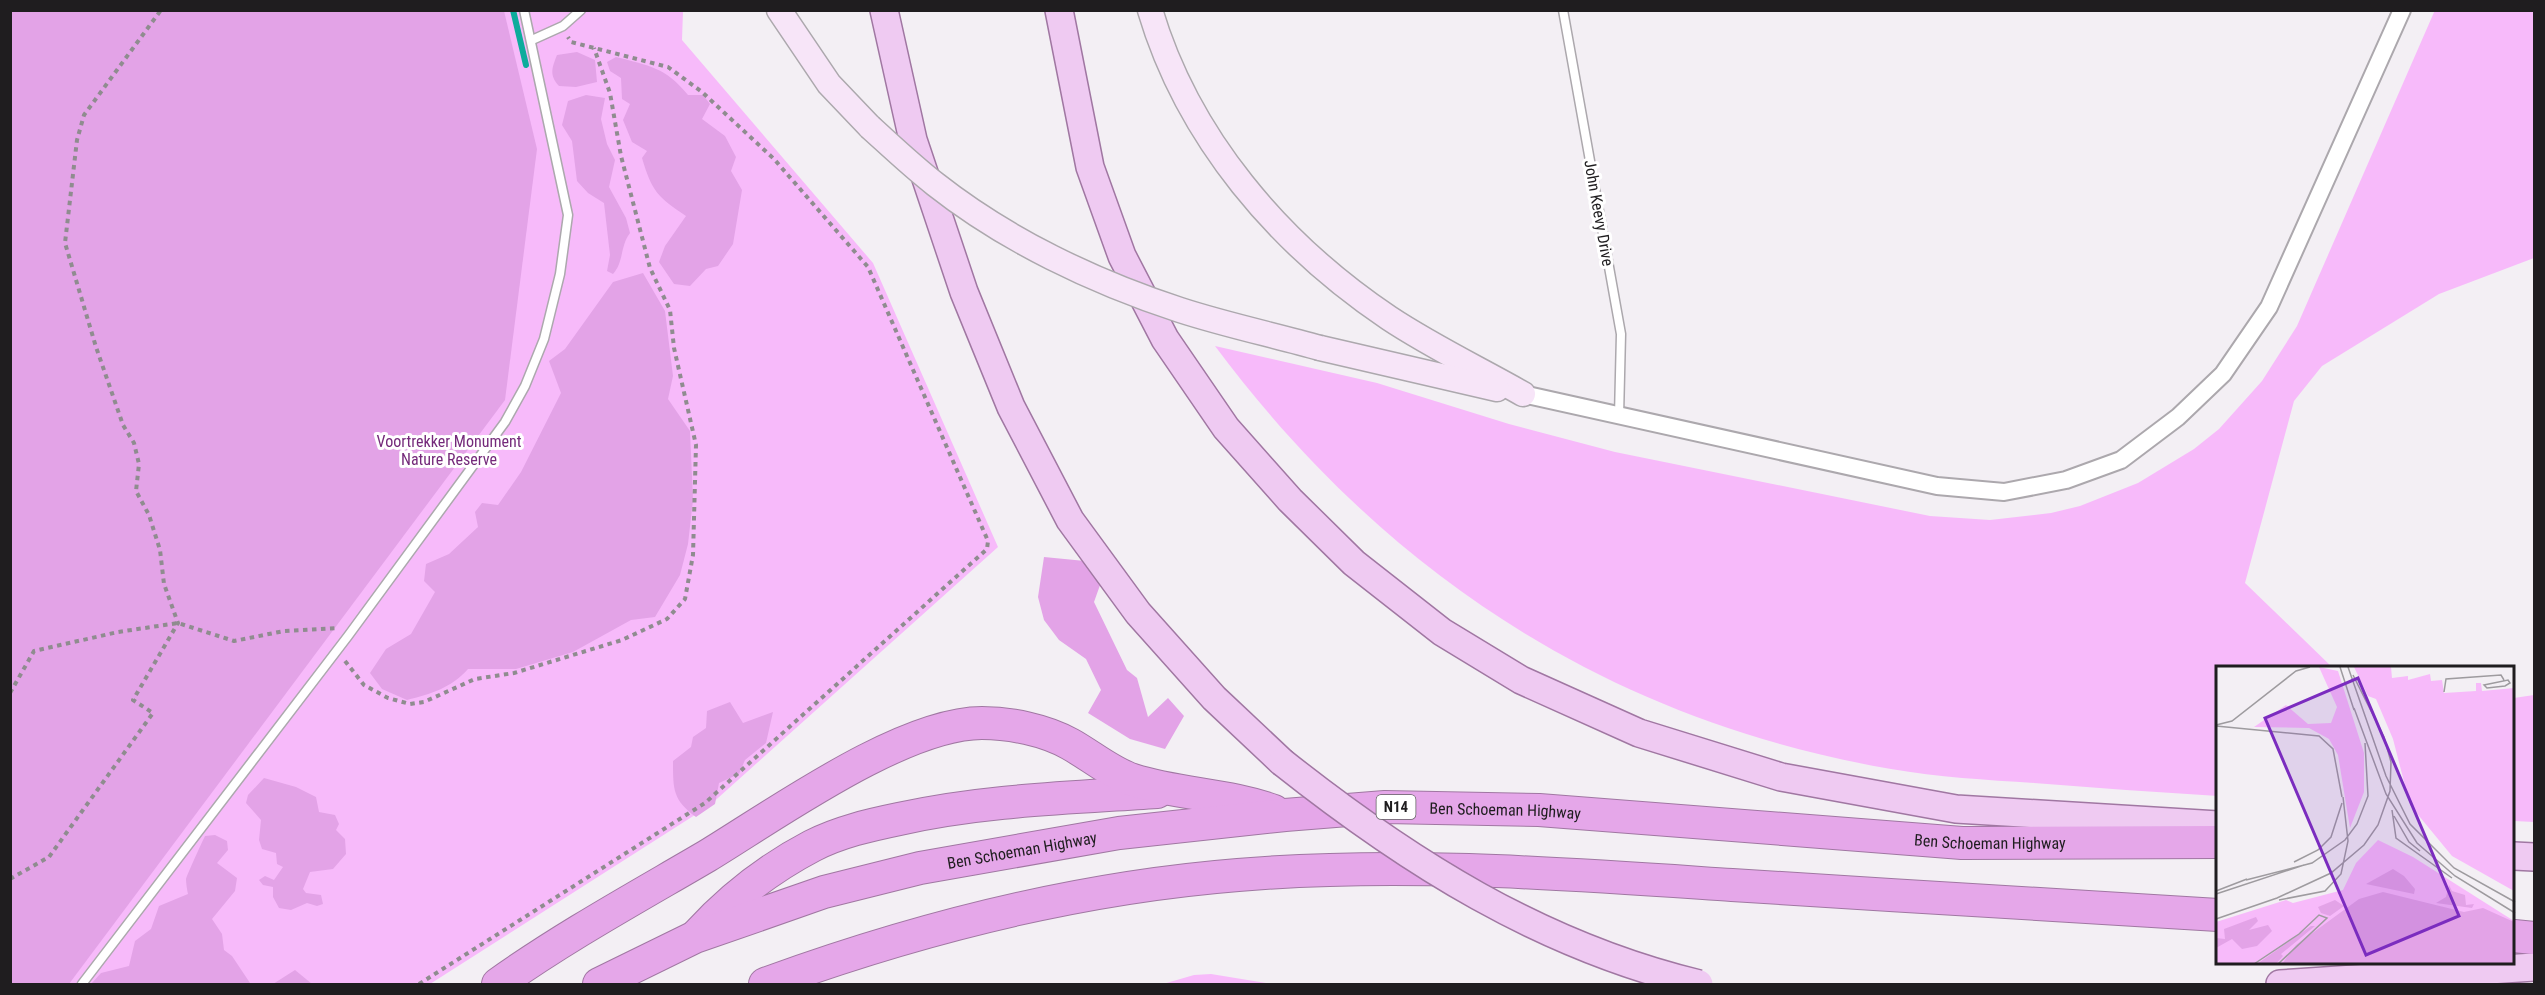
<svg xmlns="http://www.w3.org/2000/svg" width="2545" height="995" font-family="'Roboto Condensed',sans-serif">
<rect width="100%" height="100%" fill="#f3eff4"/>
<g fill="#f7bafa">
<path d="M2435 10 2534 11V258L2439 294 2322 366 2294 401 2245 583 2333 668H2218V796C2157 792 2095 788 2034 783 1986 780 1938 777 1891 769 1608 720 1385 574 1215 346L1377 383 1509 424 1615 452 1930 516 1990 520 2051 513 2080 506 2138 483 2194 449 2219 429 2262 381 2297 326Z"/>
<path d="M10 11H683L682 40 873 263 998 547 709 806 430 984H11Z"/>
<path d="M2534 695V822L2514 821V698Z"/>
<path d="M1211 974 1266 983 1275 984H1163L1194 975Z"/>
</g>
<g fill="#e3a3e7">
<path d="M10 11H504L537 149 505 400 69 984H11Z"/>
<path d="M577 52 595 60 597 82 576 87 559 86C549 75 552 68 557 55Z"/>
<path d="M616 57C650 66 665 67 688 95H703L710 104 702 119 725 136 736 157 731 171 742 190 733 244 718 266 706 269 690 286 674 284 659 262 665 246 686 216C658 197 652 192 642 158L647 151 632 142 623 120 630 104 622 99 621 78 610 71 607 62Z"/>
<path d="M586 95 605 98 601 119 607 144 615 160 609 187 626 218 630 233C620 246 624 262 613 274L607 271 610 255 604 203 588 193 577 181 572 141 562 125 568 101Z"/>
<path d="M643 273 665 311 673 376 668 399 690 431 693 500 688 544 680 575 655 617 631 620 573 652 516 669H468C451 688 431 694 407 700L382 689 370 673 386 649 411 634 435 592 424 581 426 564 449 554 478 527 475 512 482 503 498 505 521 472 561 393 549 361 565 349 613 282Z"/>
<path d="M1044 557 1085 561 1104 574 1094 602 1127 670 1137 678 1148 717 1168 698 1184 716 1165 749 1130 739 1088 713 1101 690 1086 659 1059 640 1044 620 1038 597Z"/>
<path d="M730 702 743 723 773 712 766 743 745 760 739 774 719 783 715 804 696 817C673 800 673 790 673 761L691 747 693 737 706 728 707 711Z"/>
<path d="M264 778 296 787 316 797 319 812 335 815 339 824 336 830 345 839 346 854 333 869 310 872 303 889 306 893 321 895 323 904 317 906 307 903 291 910 279 908 273 897V887L263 885 259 880 265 876 274 880 283 867 277 864 276 853 262 849 259 840 261 820 246 803 248 795Z"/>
<path d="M215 835 227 841 228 850 217 863 237 878 235 891 212 919 222 934 224 950 232 956 250 983 258 984H91L101 973 129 966 135 941 151 929 159 906 188 894C187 890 186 883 186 879 187 875 202 842 205 836Z"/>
<path d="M295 970 312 984H273Z"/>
</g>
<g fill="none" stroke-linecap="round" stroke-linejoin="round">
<path stroke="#0dac9c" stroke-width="6" d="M513 10 526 65"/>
<g stroke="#aca8ad" stroke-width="11">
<g id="service">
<path d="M1563 10 1621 334 1619 416"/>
<path d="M532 40 563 26 581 10"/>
<path d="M82 984 348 636 505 422 525 386 544 339 560 274 568 215 524 10"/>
</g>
</g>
<g stroke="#aca8ad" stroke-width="20">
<path id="minor" d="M1523 394 1937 486 2004 492 2066 480 2121 460 2178 417 2223 374 2269 307 2402 10"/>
</g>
<g stroke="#aca8ad" stroke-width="27">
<g id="secondary">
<path d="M779 10 829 84 870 127"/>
<path d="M1150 10C1188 138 1279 244 1389 318 1431 346 1479 369 1523 394"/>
<path d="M1320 348 1497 389"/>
</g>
</g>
<g stroke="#a077a2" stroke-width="30">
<g id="primary">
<path d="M884 10 913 140 964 292 1011 407 1070 520 1138 613 1214 698 1282 762"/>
<path d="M1059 10 1090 167 1122 256 1165 339 1226 428 1290 500 1354 563 1442 632 1521 680 1639 733 1781 777 1956 809 2218 825"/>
<path d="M2514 856 2534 857"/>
<path d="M2280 984 2534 967"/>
</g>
</g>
<g stroke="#a077a2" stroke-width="34">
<g id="motorway">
<path d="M698 934C731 898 768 869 812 846 839 832 870 825 899 819 984 800 1070 798 1157 792"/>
<path d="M2514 936 2534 938"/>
<path d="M498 984C564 937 637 897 707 856 776 814 903 723 982 723 1010 723 1045 730 1070 744 1090 755 1111 773 1133 780 1180 795 1228 794 1274 811"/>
<path id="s1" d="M599 984 695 937 824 892 920 868 1119 833 1285 815 1385 807 1539 810 1962 843 2218 842"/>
<path d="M765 984C916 929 1076 888 1238 875 1402 861 1568 874 1732 885 1894 895 2056 906 2218 915"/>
</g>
</g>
<g stroke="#8f8c8f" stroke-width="4" stroke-dasharray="4.5 4.5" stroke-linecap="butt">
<path d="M345 661 364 685 388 698 410 704 424 702 475 679 514 673 622 640 667 619 685 599 693 555 696 445 674 348 670 310 650 268 621 156 610 93 594 48"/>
<path d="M10 693 34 651 118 632 178 623 234 641 284 631 338 628"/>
<path d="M10 879 49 857 153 713 133 700 178 623 164 584 160 550 149 515 136 491 139 464 134 443 123 425 96 347 65 243 77 140 84 115 161 10"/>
<path d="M419 984 705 803 987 549 988 541 868 267 774 159 702 92 668 67 571 42 568 37"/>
</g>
<use href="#service" stroke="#fff" stroke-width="8"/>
<use href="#minor" stroke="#fff" stroke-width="16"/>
<use href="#secondary" stroke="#f7e5f8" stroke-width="24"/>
<use href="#primary" stroke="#efcaf2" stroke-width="27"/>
<use href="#motorway" stroke="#e5a7e9" stroke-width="32"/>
<g stroke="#aca8ad" stroke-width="27" stroke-linecap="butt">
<path id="secondary-bridge" d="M870 127C891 146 912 166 935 184 1006 240 1094 282 1180 310 1226 325 1274 335 1320 348"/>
</g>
<g stroke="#a077a2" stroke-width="30" stroke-linecap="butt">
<path id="primary-bridge" d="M1282 762C1408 862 1541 946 1699 984"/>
</g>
<use href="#secondary-bridge" stroke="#f7e5f8" stroke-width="24"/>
<use href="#primary-bridge" stroke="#efcaf2" stroke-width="27"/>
</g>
<g text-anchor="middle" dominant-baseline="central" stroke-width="6" stroke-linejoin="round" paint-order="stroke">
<rect fill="#fff" stroke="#626162" stroke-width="1.5" x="1376.5" y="795" width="39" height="24" rx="4.5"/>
<g font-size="15" font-weight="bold" fill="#1f1d1f">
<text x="1396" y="807">N14</text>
</g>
<g font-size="16" fill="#1f1d1f" stroke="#fff">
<text transform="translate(1599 213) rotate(80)">John Keevy Drive</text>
<text stroke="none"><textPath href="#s1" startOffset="932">Ben Schoeman Highway</textPath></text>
<text stroke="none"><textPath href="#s1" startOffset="1418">Ben Schoeman Highway</textPath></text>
<text stroke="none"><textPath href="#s1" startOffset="446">Ben Schoeman Highway</textPath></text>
</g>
<g font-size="16" fill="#74297a" stroke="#fff">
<text x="449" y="441">Voortrekker Monument<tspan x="449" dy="18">Nature Reserve</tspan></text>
</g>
</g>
<g transform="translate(2216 666)">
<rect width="298" height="298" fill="#f3eff4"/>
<path d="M103 1 122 5 148 87V126L134 162 122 89 113 73 93 62 38 61 70 39 92 58 115 57 121 41ZM138 1H175L176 12 192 10V14L214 8 215 15 226 14 228 27 260 25V17H265L266 25 298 22V225L236 190 194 139 177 73 160 33 152 30ZM162 174 197 191 298 255V298H0V256L70 234 77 237 127 224 140 197Z" fill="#f7bafa"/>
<path d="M177 203 188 210 199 223 198 228 150 218ZM233 219 236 225 249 229 250 239 258 238 256 242 220 237 230 231ZM167 226 248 246 267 242 298 256V298H66L80 279 143 233ZM119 234 128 240 114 250 105 247 102 241ZM40 251 42 255 33 264 52 259 56 265 41 280 26 283 16 273 0 282V272L9 273 8 263ZM95 260H99L65 288 67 290 60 298H41Z" fill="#e3a3e7"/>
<path fill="none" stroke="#9e9b9f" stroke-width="1.5" d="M124 1 138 44M132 1 170 110 194 158 238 202 299 236M292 14 294 17 289 20 271 22 268 19ZM228 26 230 13 285 9 288 14M138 42 170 128 201 177 239 210 299 247M0 59 16 55 80 5 94 1M0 60 103 70 117 83 126 131M176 144 180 172 236 212M178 150 193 176 204 185M78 196 102 184 115 171 126 137M30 214 96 197 129 174 141 158 152 130 149 77M0 225 31 213M0 228 88 199M63 234 109 225 125 208 132 175 127 131M0 253 61 232 115 207 148 179 162 159 174 125 175 96 168 71 137 9M38 298 83 268 103 249 111 252 62 298"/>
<path fill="#7b2cbf" fill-opacity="0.15" stroke="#7b2cbf" stroke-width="3" d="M142 12 243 250 150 289 49 52Z"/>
<rect width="298" height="298" fill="none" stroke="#1f1d1f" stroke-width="3"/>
</g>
<rect width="2545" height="995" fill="none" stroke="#1f1d1f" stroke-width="24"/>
</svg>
